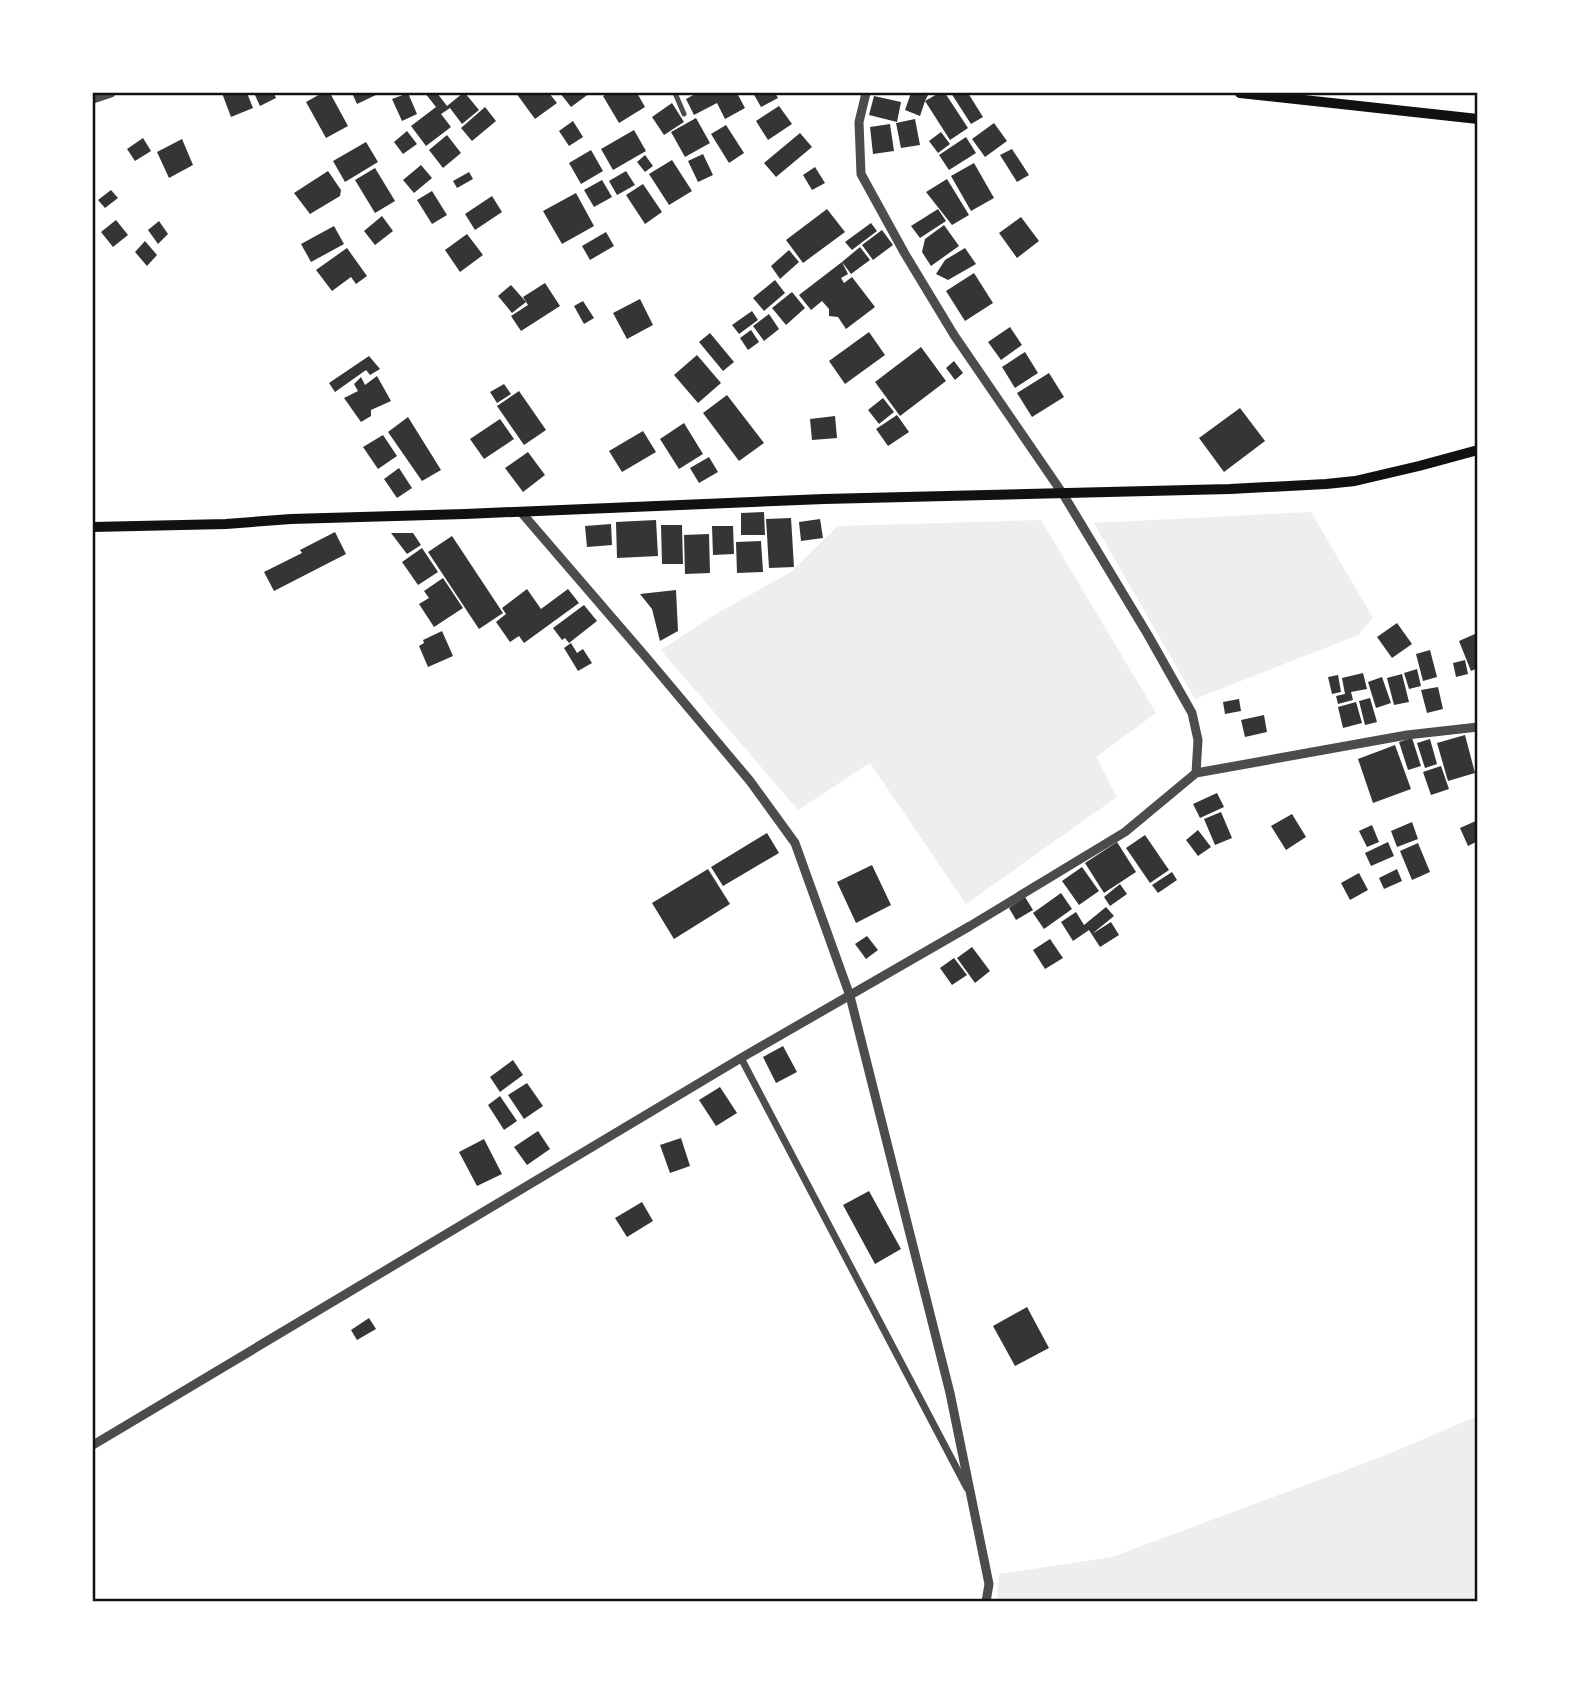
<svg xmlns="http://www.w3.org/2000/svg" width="1571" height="1695" font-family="Arial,sans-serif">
<rect width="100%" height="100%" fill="#fff"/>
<g fill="#eee">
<path d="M1311 512 1373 618 1358 635 1195 699 1094 523Z"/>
<path d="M1041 520 1156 713 1096 757 1117 797 966 904 870 763 798 810 661 650 719 612 791 572 838 526Z"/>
<path d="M1478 1416V1602H997L999 1574 1112 1557 1381 1457Z"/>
</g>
<g fill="#353535">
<path d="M222 93H247L253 108 231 117Z"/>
<path d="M254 93H274L276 98 260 106Z"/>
<path d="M322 93H330L348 126 326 138 306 102Z"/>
<path d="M352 93H380L357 104Z"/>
<path d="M408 93 417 114 402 121 392 99Z"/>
<path d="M425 93H437L447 106 463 93H465L479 110 462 124 450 108 441 114 451 127 426 146 411 126 436 107Z"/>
<path d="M516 93H549L557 103 535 119Z"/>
<path d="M560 93H590L571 107Z"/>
<path d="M608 93H637L645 107 619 123 603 96Z"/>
<path d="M697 93H737L745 108 725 119 717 103 694 115 686 99Z"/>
<path d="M753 93H775L778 98 761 107Z"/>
<path d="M911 93H929L925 101 939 93H945L968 128 950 140 925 101 920 116 905 110Z"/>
<path d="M951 93H968L983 117 971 124Z"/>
<path d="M874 96 901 102 897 122 869 115Z"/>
<path d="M672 103 684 122 664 135 652 117Z"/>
<path d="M779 106 792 124 768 140 756 121Z"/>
<path d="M485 107 496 121 472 141 461 128Z"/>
<path d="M696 118 710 143 685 157 671 132Z"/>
<path d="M915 119 920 145 901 148 896 123Z"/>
<path d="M573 121 583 137 569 146 559 131Z"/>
<path d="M994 123 1007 141 985 157 972 139Z"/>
<path d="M890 124 894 151 873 154 870 127Z"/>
<path d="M726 125 744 153 729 163 711 134Z"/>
<path d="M634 130 646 151 613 170 601 149Z"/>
<path d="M407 131 417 144 403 154 394 142Z"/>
<path d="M941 132 950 144 938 153 929 141Z"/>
<path d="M800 133 812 147 776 177 764 163Z"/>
<path d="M447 135 461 153 443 168 429 150Z"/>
<path d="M966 137 976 153 949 170 939 155Z"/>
<path d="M143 138 151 151 135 161 127 149Z"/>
<path d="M182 139 193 165 169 178 157 152Z"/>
<path d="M366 142 378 162 345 182 333 161Z"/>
<path d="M1012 149 1029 175 1017 182 1000 155Z"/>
<path d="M591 150 603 171 581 184 569 163Z"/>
<path d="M703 154 713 175 698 182 688 161Z"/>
<path d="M645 155 653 166 645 172 637 162Z"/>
<path d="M672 160 692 191 669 205 649 174Z"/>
<path d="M974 163 994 198 971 211 951 176Z"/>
<path d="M421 165 432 178 414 193 403 180Z"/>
<path d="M815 167 825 183 812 190 803 175Z"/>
<path d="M375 168 395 201 375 213 355 180Z"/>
<path d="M328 171 341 190 340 196 310 214 294 193Z"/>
<path d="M626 171 635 185 617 195 609 181Z"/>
<path d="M469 172 473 179 457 188 453 181Z"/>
<path d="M947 179 969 215 952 225 926 192Z"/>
<path d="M602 180 612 197 594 207 584 190Z"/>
<path d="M643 184 662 212 645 224 626 195Z"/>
<path d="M111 190 118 198 105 208 98 200Z"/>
<path d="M432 191 447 215 432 224 417 200Z"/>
<path d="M576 193 594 226 562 244 543 211Z"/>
<path d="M492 196 502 212 475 230 465 214Z"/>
<path d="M827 209 845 232 803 263 786 240Z"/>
<path d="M938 209 946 221 920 238 911 226Z"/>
<path d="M382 216 393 231 375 245 364 231Z"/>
<path d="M1021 217 1039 241 1017 258 999 233Z"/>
<path d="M116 220 128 235 113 247 101 232Z"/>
<path d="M159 221 168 234 158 244 148 230Z"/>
<path d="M871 223 877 231 852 250 845 242Z"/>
<path d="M944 225 959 246 931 266 922 252 925 239Z"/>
<path d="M334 226 344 244 311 262 301 244Z"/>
<path d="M882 230 893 245 873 260 862 245Z"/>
<path d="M606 232 614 246 590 260 582 246Z"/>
<path d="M467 234 483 255 460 272 445 250Z"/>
<path d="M145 241 157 255 147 266 135 252Z"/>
<path d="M860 247 870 260 851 274 842 262Z"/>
<path d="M347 248 367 276 356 284 351 277 332 291 316 270Z"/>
<path d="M965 248 976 264 948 280 936 274 945 260Z"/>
<path d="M789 250 799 262 780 279 771 266Z"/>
<path d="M842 262 848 274 841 278 844 283 852 277 875 307 846 329 838 317 829 316V309L822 301 811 310 799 295Z"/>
<path d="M974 273 993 303 965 321 946 291Z"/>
<path d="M775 280 785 293 764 311 753 298Z"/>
<path d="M545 283 560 306 521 331 511 316 528 305 523 297Z"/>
<path d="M511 285 526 302 512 313 498 296Z"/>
<path d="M792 292 805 308 786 325 772 308Z"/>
<path d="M640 299 653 325 627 339 613 313Z"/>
<path d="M583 301 594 318 584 324 574 306Z"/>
<path d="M752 311 758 320 739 334 732 325Z"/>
<path d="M769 314 779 329 764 341 753 326Z"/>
<path d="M1010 327 1022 345 1001 360 988 342Z"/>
<path d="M751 330 759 342 748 350 740 338Z"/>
<path d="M869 332 885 355 845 384 829 361Z"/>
<path d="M710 333 734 362 723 371 699 342Z"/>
<path d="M921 347 946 381 900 416 875 382Z"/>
<path d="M1025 352 1038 373 1015 388 1002 367Z"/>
<path d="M697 355 721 383 698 403 674 375Z"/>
<path d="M369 356 380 369 370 375 366 370 335 392 329 383Z"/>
<path d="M954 361 963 373 955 380 946 368Z"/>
<path d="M1049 373 1064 397 1032 417 1017 393Z"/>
<path d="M377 376 391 401 371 410V416L361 422 344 398 358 391 354 384 361 377 365 385Z"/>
<path d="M504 384 511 394 497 403 490 392Z"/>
<path d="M519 391 546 430 524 445 497 406Z"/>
<path d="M727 395 764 443 739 461 703 413Z"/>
<path d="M883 398 894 412 879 424 868 410Z"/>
<path d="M1240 408 1265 441 1224 472 1199 438Z"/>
<path d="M897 415 909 432 888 446 876 429Z"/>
<path d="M835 416 837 438 812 440 810 419Z"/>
<path d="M408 417 441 470 422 481 388 432Z"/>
<path d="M500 419 514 439 484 459 470 439Z"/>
<path d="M684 423 703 454 679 469 660 439Z"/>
<path d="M643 431 656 452 622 472 609 451Z"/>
<path d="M383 435 397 456 378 469 363 447Z"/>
<path d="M528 452 545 475 523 492 505 468Z"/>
<path d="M709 457 718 472 699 483 690 468Z"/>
<path d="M399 468 412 488 397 498 384 479Z"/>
<path d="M764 512 765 535H741V513Z"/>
<path d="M791 518 794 567 769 568 766 519Z"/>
<path d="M820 519 823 538 801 541 799 522Z"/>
<path d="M656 520 658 556 617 558 616 522Z"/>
<path d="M611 524 612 545 587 547 585 526Z"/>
<path d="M661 525H682L683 564H662Z"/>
<path d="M712 526H733L734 554 713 555Z"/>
<path d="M335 532 346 554 274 591 264 572 302 553 300 550Z"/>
<path d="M391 533H413L421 545 407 554Z"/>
<path d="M709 534 710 573 685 574 684 535Z"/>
<path d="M452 536 503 613 479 629 428 552Z"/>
<path d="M761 541 763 572 737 573 736 542Z"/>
<path d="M422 548 438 572 418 585 402 562Z"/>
<path d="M443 578 463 608 434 627 419 604 429 598 424 591Z"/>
<path d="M527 589 541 609 568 589 579 603 524 643 519 636 510 642 496 622 506 614 502 608Z"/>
<path d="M676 590 678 631 660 641 652 609 640 594Z"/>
<path d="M584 605 597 621 569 643 565 638 562 640 553 628Z"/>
<path d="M1397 623 1412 644 1392 658 1377 637Z"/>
<path d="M442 631 453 656 428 667 419 646 424 643 423 640Z"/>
<path d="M1475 634 1478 641V668L1471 671 1459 641Z"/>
<path d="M571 643 577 653 583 649 592 663 578 671 564 648Z"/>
<path d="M1430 650 1437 677 1423 681 1416 654Z"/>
<path d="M1465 660 1468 674 1456 677 1453 663Z"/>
<path d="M1417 669 1421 686 1409 689 1404 673Z"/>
<path d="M1363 673 1367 689 1351 692 1353 700 1338 704 1336 696 1345 694 1342 678Z"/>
<path d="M1402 674 1409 702 1394 705 1387 678Z"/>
<path d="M1338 675 1341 692 1332 694 1328 677Z"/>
<path d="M1382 677 1391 703 1376 708 1368 682Z"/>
<path d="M1438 687 1443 709 1427 713 1421 690Z"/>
<path d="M1370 698 1377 722 1365 725 1359 701Z"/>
<path d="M1239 699 1241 711 1225 714 1223 702Z"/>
<path d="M1356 702 1362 723 1343 728 1338 707Z"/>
<path d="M1264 715 1267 732 1245 737 1241 720Z"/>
<path d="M1465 735 1475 773 1448 781 1437 743Z"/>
<path d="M1412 738 1421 766 1408 770 1399 742Z"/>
<path d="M1430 739 1437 764 1425 768 1417 743Z"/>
<path d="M1395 745 1411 789 1373 803 1358 759Z"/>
<path d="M1441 766 1449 789 1431 795 1423 772Z"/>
<path d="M1217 793 1224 807 1200 818 1193 804Z"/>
<path d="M1221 812 1232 838 1215 845 1204 819Z"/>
<path d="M1292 814 1306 837 1286 850 1271 826Z"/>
<path d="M1478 820V841L1468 846 1460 828Z"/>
<path d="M1412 822 1418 839 1397 847 1391 831Z"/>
<path d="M1372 825 1379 842 1367 847 1359 831Z"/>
<path d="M1198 830 1211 847 1198 856 1186 840Z"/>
<path d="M767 833 779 853 723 886 711 867Z"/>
<path d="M1145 835 1169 870 1150 883 1126 848Z"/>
<path d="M1117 842 1136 872 1104 893 1085 863Z"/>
<path d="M1388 842 1394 856 1371 866 1365 853Z"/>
<path d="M1418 843 1430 872 1412 880 1400 851Z"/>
<path d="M872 865 891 905 856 923 837 882Z"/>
<path d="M1082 867 1099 891 1079 905 1062 881Z"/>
<path d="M708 869 730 904 674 939 652 903Z"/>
<path d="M1397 869 1402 881 1384 889 1379 878Z"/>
<path d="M1172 872 1177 880 1158 893 1152 885Z"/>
<path d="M1359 873 1368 890 1350 900 1341 883Z"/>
<path d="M1120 884 1127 894 1110 906 1104 897Z"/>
<path d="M1061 893 1072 909 1044 929 1033 913Z"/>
<path d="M1025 897 1033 910 1016 920 1009 908Z"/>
<path d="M1106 907 1114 916 1092 934 1111 922 1119 935 1100 947 1089 930 1073 941 1061 922 1076 912 1084 925Z"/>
<path d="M867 936 878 950 866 959 855 944Z"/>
<path d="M1050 939 1063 958 1045 969 1033 950Z"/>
<path d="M972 947 990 971 975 983 957 958Z"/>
<path d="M954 958 967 975 952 985 940 968Z"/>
<path d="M783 1046 797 1072 776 1083 763 1057Z"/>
<path d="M513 1060 523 1075 500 1092 490 1077Z"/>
<path d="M527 1083 543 1106 524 1119 508 1095Z"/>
<path d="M720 1087 737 1113 716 1126 699 1100Z"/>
<path d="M500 1096 517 1121 504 1130 488 1105Z"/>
<path d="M538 1131 550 1149 527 1165 514 1147Z"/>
<path d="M681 1138 690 1166 670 1173 660 1145Z"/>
<path d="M484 1139 502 1174 477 1186 459 1152Z"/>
<path d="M869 1191 901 1249 875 1264 843 1205Z"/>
<path d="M642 1202 653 1221 627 1237 615 1218Z"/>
<path d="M1027 1307 1049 1348 1015 1366 993 1326Z"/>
<path d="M369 1318 376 1329 357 1340 351 1330Z"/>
</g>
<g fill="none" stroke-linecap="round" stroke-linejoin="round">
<path stroke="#4c4c4c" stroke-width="5" d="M675 93 684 114"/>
<path stroke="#4c4c4c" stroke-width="7" d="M741 1058 967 1488"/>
<g stroke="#4c4c4c" stroke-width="9">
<path d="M866 93 859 122 861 174 905 254 954 335 1063 494 1148 635 1192 713 1198 740 1196 773"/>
<path d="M93 99 111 93"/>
<path d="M521 512 645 656 750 781 795 843 850 996 950 1393 989 1584 986 1602"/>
<path d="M93 1445 741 1058 970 926 1125 832 1196 773 1407 735 1478 727"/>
</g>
<path stroke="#111" stroke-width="10" d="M93 527 226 524 291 519 465 514 824 499 1230 489 1326 484 1355 481 1419 466 1478 450"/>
<path stroke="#111" stroke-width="10" d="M1240 93 1478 119"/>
</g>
<rect width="1571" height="1695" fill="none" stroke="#ffffff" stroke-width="189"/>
<rect x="94" y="94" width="1382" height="1506" fill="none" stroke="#111" stroke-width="2.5"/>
</svg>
